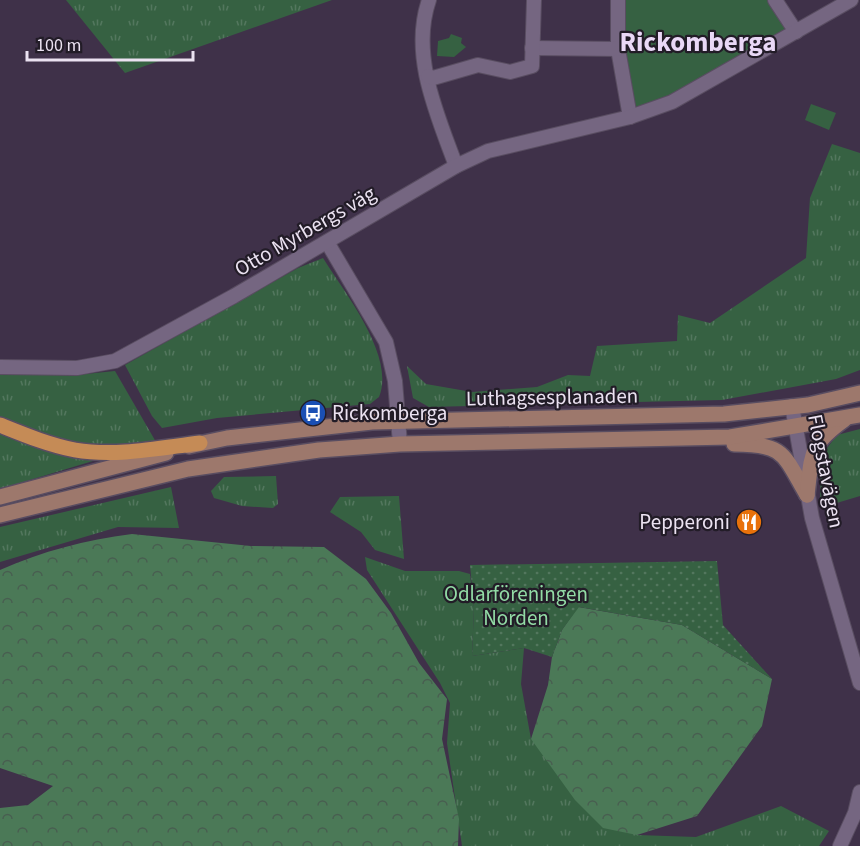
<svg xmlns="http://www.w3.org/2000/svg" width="860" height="846" font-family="'Source Sans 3',sans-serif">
<defs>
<pattern id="grass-tufts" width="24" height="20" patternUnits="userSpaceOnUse" patternTransform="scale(1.5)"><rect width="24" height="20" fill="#366142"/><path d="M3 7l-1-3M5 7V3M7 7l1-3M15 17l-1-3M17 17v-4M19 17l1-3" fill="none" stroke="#53775e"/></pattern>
<pattern id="forest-crowns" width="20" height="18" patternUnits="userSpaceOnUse" patternTransform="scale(1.5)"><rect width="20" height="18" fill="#4b7957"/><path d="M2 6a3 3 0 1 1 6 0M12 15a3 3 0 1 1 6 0" fill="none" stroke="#485e50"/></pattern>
<pattern id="garden-dots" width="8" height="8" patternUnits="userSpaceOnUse" patternTransform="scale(1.5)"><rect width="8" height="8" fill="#366142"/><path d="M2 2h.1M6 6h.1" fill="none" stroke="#53775e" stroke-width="1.8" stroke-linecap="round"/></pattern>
</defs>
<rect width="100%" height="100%" fill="#3f3149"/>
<g fill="url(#grass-tufts)">
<path d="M66 0H332L125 73Z"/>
<path d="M832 144 860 153V370L836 379 722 400 429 407 413 398 407 366 426 384 472 392 537 387 568 375 590 376 597 346 677 341 678 315 710 323 806 258 810 198Z"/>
<path d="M323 258C344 292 396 356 379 397L370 404 217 418 162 428 152 416 125 365 298 268Z"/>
<path d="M115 371 156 442 0 489V374L76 375Z"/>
<path d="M860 429V496L820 508 821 456 837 435Z"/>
<path d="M276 476 278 504 273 508 242 506 214 498 211 491 224 477Z"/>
<path d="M171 487 179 528 118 527 0 562V527Z"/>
<path d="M399 496 404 559 375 550 361 532 330 512 340 497Z"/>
<path d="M365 557 405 571H459L470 574 474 608 472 656 524 648 521 684 531 739 637 835 696 837 781 806 829 831 819 846H462L447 743 450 703 440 683 367 570Z"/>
</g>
<g fill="url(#forest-crowns)">
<path d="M132 534 251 546 324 547 366 579 391 613 419 663 447 699 442 739 459 819 458 846H0V808L28 805 53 786 0 768V570C43 551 85 540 132 534Z"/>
<path d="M578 607 682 625 772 679 762 726 697 816 637 835 603 828 575 800 531 739 548 685 552 657 562 630Z"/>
</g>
<g fill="#366142">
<path d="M619 0H775L792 26 670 95 629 110Z"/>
<path d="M451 34 462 38 461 43 466 47 454 57 437 56 438 41 449 38Z"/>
<path d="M811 104 836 113 829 130 805 120Z"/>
</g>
<path fill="url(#garden-dots)" d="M717 561 723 625 772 679 682 625 579 607 562 630 552 657 524 648 472 656 474 608 470 565Z"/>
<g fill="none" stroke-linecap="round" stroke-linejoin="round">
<g stroke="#594d61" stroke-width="16">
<g id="minor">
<path d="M429 0C410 55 437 114 456 166"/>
<path d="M618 0V49L630 117"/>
<path d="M775 0 796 32"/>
<path d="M532 48 618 49"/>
<path d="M428 76 433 78 478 65 510 72 532 66 534 0"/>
<path d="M327 242 386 342 395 381 400 444"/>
<path d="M0 367 77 368 115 361 234 296 456 166 488 151 630 117 672 102 851 0"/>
<path d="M792 406 812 518 860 683"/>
<path d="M840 846 855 813 860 792"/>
</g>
</g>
<g stroke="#594d61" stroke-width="18">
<g id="secondary">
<path d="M734 444C785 444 783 454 807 495"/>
<path d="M189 446 227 438 372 422 724 414 808 405 860 393"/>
<path d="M807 495C812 454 809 445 844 420"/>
<path d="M0 497 166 453"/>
<path d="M0 515 188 469 319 450 400 444 730 437 860 415"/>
</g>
</g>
<g stroke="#594d61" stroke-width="18">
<path id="primary" d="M0 425C25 435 49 445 75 450 116 457 159 448 200 443"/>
</g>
<use href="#minor" stroke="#756681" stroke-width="14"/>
<use href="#secondary" stroke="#9d786c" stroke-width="15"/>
<use href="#primary" stroke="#c58b56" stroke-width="15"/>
</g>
<defs>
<g id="bus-disc" transform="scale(1.35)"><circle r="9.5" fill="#1a4fb4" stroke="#221c27"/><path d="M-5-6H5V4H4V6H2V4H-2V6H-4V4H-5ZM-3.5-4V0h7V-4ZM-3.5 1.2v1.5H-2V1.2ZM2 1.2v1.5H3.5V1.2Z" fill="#fff"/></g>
<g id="restaurant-disc" transform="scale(1.35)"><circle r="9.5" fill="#e8710a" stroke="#221c27"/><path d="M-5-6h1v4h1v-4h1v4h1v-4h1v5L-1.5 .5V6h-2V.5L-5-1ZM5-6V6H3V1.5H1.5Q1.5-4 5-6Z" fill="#fff"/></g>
</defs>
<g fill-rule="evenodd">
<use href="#bus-disc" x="313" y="413"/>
<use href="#restaurant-disc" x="749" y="522"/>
</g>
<g text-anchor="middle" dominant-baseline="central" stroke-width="4.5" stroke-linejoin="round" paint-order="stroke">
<g font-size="21" fill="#ebe2f1" stroke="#221c27">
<text transform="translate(305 231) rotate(-30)">Otto Myrbergs väg</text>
<text transform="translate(552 397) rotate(-1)">Luthagsesplanaden</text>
<text transform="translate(826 471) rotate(79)">Flogstavägen</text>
</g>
<g font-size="21" fill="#ebe2f1" stroke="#221c27" text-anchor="start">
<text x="332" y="413">Rickomberga</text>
<text x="730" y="522" text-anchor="end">Pepperoni</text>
</g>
<g font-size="21" fill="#92dba5" stroke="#221c27">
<text x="516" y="594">Odlarföreningen<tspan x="516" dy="24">Norden</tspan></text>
</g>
<g font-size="27" font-weight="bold" fill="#e9d8f6" stroke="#221c27">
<text x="698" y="42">Rickomberga</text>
</g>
</g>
<path d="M27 51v9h166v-9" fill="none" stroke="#ebe2f1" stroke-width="3"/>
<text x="36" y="51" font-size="18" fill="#ebe2f1" stroke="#221c27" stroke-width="4.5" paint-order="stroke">100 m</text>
</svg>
